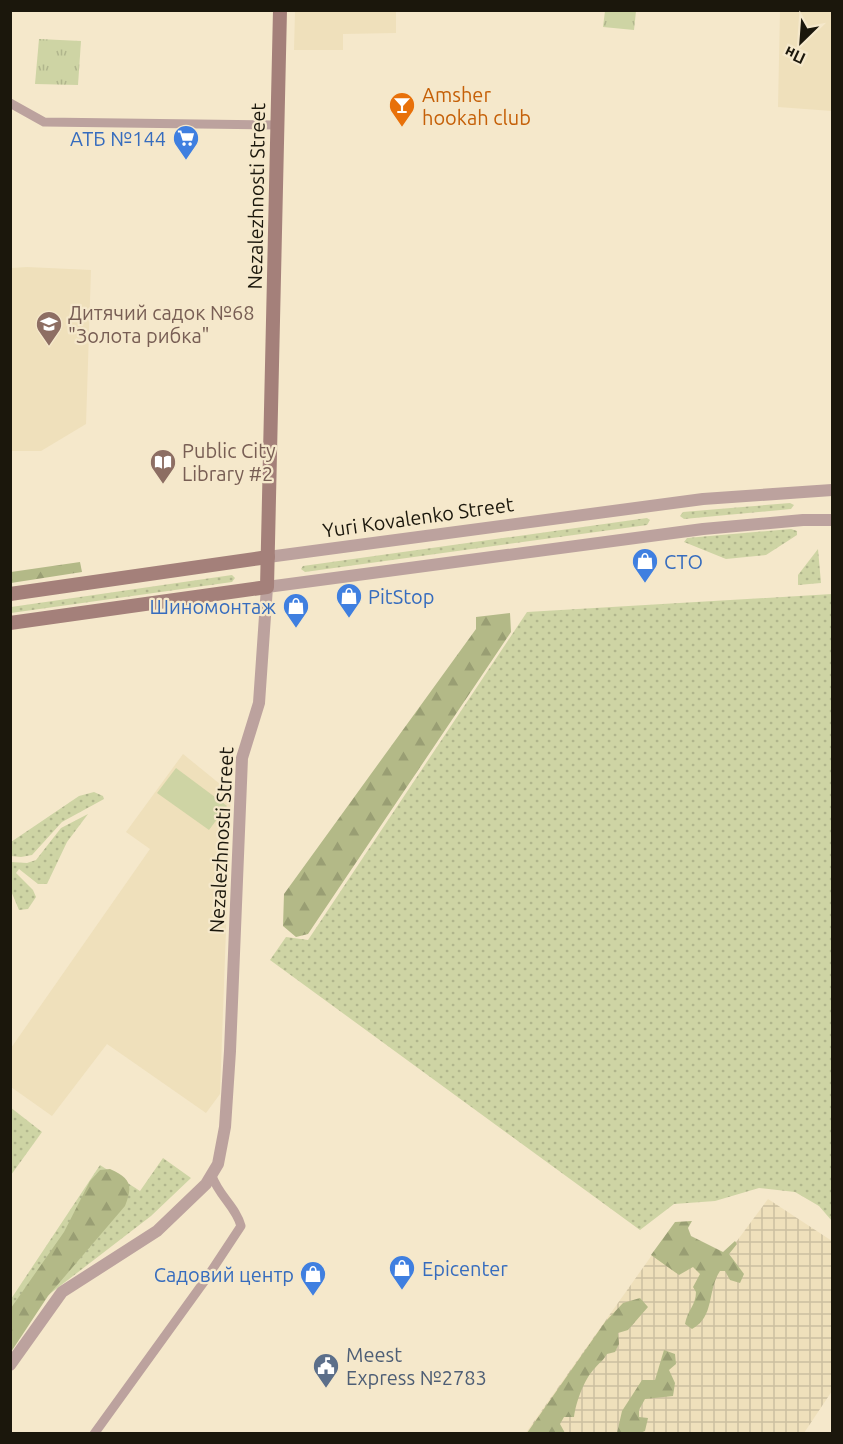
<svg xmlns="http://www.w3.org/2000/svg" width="843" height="1444" font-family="Ubuntu,sans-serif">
<defs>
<pattern id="industrial-grid" width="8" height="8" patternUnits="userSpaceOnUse" patternTransform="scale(1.5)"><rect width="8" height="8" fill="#efe0bb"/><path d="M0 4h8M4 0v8" fill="none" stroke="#ccbfa0"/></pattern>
<pattern id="grass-dots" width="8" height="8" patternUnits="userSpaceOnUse" patternTransform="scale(1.5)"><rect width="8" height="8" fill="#ced4a4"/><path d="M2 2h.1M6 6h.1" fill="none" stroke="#b0b58c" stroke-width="1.8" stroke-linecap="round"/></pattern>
<pattern id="forest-firs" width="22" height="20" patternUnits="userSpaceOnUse" patternTransform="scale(1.5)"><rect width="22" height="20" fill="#b3b987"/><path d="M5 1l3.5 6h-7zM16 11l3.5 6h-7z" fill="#999e73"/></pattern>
<pattern id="park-tufts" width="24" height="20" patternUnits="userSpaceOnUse" patternTransform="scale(1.5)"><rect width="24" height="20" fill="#ced4a4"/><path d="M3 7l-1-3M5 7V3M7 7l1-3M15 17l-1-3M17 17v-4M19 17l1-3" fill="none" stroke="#b0b58c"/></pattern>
</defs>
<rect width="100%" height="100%" fill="#f5e8cb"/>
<g fill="#efe0bb">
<path d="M295 11H396V33L343 34V50H294Z"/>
<path d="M780 11H832V111L778 107Z"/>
<path d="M27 267 91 270 86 424 41 451H11V268Z"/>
<path d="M183 754 231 793 220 1094 206 1113 107 1044 52 1116 11 1087V1048L150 849 126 832Z"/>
</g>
<path fill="url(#industrial-grid)" d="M768 1199 832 1241V1391L804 1433 525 1434 669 1231 719 1265Z"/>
<g fill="url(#grass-dots)">
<path d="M790 503 794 505 791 509 684 519 680 516 683 512Z"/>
<path d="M647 518 650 520 647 525 305 572 301 569 303 566Z"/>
<path d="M791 529 797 531V535L766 555 726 559 684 542 687 538Z"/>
<path d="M818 549 821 583 798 585V575Z"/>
<path d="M232 575 235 578 232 582 11 613V607Z"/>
<path d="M832 594V1221L819 1206 795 1192 759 1188 715 1201 674 1204 640 1230 270 960 286 937 308 940 527 612Z"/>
<path d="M94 792 103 796 104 799 62 822 32 855 21 857 11 856V842L79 796Z"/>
<path d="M88 814 67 842 47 884H38L19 869 16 873 33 890 36 897 28 909 19 910 11 891V862L27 863 36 860 61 828Z"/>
<path d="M10 1107 42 1132 11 1175H10Z"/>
<path d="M163 1158 191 1178 151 1216 47 1296 11 1349V1299L100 1165 140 1191Z"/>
</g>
<g fill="url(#forest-firs)">
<path d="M80 562 82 572 11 583V572Z"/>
<path d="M510 613 511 632 308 934 296 937 283 926 284 894 476 629V617Z"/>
<path d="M110 1169C131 1178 133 1186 125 1206L48 1296 11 1352V1308L64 1232 90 1181 100 1170Z"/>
<path d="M692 1221 688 1228 691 1236 723 1252 735 1241 737 1244 729 1254 744 1274 740 1283 730 1280 725 1271H720C707 1290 715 1317 692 1329L685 1324C687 1311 696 1305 696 1292L693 1287 700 1274 693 1267 679 1275 651 1255 675 1222Z"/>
<path d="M640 1298 648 1307 628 1330 618 1333 619 1344 615 1352 607 1354C603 1361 600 1362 595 1368 584 1379 576 1402 574 1417H564L560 1424 565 1433H527L605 1322 623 1303Z"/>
<path d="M664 1350 675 1354 676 1364 669 1370 675 1383 673 1396 645 1399 639 1410V1417L648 1418 645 1431 640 1433H617L622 1411 642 1380H655Z"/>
</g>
<g fill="url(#park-tufts)">
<path d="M605 11H636L634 30 603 27Z"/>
<path d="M39 39 81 41 78 85 35 84Z"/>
</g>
<path fill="#ced4a4" d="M176 768 227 806 209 830 157 793Z"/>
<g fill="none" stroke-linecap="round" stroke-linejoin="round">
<g stroke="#bca29e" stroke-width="9">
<path d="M10 103 44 122 277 125"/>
<path d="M94 1434 206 1279 241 1226C236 1207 219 1196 212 1176"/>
</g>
<g stroke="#bca29e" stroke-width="12">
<path d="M268 557 703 499 832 490"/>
<path d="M10 1365 62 1292 157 1231 206 1184 218 1164 225 1127 230 1051 242 758 259 703 267 587 703 529 803 520H832"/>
</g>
<g stroke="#a4807a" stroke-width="14">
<path d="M10 594 268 557"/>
<path d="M10 623 267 587 280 10"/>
</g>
</g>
<defs>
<g id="bar-pin" transform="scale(1.35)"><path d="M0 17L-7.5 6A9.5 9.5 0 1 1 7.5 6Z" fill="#e8710a" stroke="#f5e8cb"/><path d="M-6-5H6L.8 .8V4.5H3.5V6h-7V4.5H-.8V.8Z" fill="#fff"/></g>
<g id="supermarket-pin" transform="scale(1.35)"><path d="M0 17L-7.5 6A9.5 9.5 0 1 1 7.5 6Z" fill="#3f7fe0" stroke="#f5e8cb"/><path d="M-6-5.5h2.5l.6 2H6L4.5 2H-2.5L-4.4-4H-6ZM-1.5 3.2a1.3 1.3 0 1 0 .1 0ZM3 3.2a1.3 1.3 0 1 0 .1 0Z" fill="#fff"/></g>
<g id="school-pin" transform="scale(1.35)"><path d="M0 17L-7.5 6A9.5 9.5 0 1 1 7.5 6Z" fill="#8d6e63" stroke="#f5e8cb"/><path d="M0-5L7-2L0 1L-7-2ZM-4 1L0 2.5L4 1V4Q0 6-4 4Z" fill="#fff"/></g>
<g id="library-pin" transform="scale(1.35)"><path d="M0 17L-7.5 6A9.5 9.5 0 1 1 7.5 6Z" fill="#8d6e63" stroke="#f5e8cb"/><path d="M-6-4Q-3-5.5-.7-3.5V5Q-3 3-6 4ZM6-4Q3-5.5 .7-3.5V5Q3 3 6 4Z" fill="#fff"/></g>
<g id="shop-pin" transform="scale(1.35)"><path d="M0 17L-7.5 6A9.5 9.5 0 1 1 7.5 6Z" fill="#3f7fe0" stroke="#f5e8cb"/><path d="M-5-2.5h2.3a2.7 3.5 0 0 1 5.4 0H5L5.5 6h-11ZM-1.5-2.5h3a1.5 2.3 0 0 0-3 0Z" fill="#fff"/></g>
<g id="civic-pin" transform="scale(1.35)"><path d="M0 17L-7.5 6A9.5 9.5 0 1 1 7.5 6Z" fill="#5c6f8a" stroke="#f5e8cb"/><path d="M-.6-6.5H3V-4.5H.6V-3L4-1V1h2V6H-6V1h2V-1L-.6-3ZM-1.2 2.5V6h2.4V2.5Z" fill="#fff"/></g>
</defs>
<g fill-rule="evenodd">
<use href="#bar-pin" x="402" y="105"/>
<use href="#supermarket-pin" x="186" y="138"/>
<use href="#school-pin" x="49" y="324"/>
<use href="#library-pin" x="163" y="462"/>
<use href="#shop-pin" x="645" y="561"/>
<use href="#shop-pin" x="349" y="596"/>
<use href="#shop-pin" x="296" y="606"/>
<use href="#shop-pin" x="402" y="1268"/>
<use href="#shop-pin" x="313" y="1274"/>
<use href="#civic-pin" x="326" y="1366"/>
</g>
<g text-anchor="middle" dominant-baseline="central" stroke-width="4.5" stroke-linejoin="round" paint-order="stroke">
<g font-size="20" fill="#c56008" stroke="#f5e8cb" text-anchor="start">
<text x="422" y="94">Amsher<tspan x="422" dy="23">hookah club</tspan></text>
</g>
<g font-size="20" fill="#366cbe" stroke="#f5e8cb" text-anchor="end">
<text x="166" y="138">АТБ №144</text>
<text x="664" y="561" text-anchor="start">СТО</text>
<text x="368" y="596" text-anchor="start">PitStop</text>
<text x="276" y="606">Шиномонтаж</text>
<text x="422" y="1268" text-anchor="start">Epicenter</text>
<text x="294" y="1274">Садовий центр</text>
</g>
<g font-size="20" fill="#1b170c" stroke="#f5e8cb">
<text transform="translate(256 196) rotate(-89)">Nezalezhnosti Street</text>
<text transform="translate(418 517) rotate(-8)">Yuri Kovalenko Street</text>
<text transform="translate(221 840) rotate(-87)">Nezalezhnosti Street</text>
</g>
<g font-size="20" fill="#785e54" stroke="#f5e8cb" text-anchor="start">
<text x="68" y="312">Дитячий садок №68<tspan x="68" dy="23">"Золота рибка"</tspan></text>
<text x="182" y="450">Public City<tspan x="182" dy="23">Library #2</tspan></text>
</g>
<g font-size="20" fill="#4e5e75" stroke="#f5e8cb" text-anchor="start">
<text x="346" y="1354">Meest<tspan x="346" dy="23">Express №2783</tspan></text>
</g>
</g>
<rect width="843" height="1444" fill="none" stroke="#1b170c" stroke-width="24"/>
<g transform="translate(801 42) rotate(205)" stroke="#f5e8cb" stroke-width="4.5" paint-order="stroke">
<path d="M0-4.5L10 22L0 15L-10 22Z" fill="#1b170c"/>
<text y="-9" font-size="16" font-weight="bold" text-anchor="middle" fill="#1b170c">Пн</text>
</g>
</svg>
